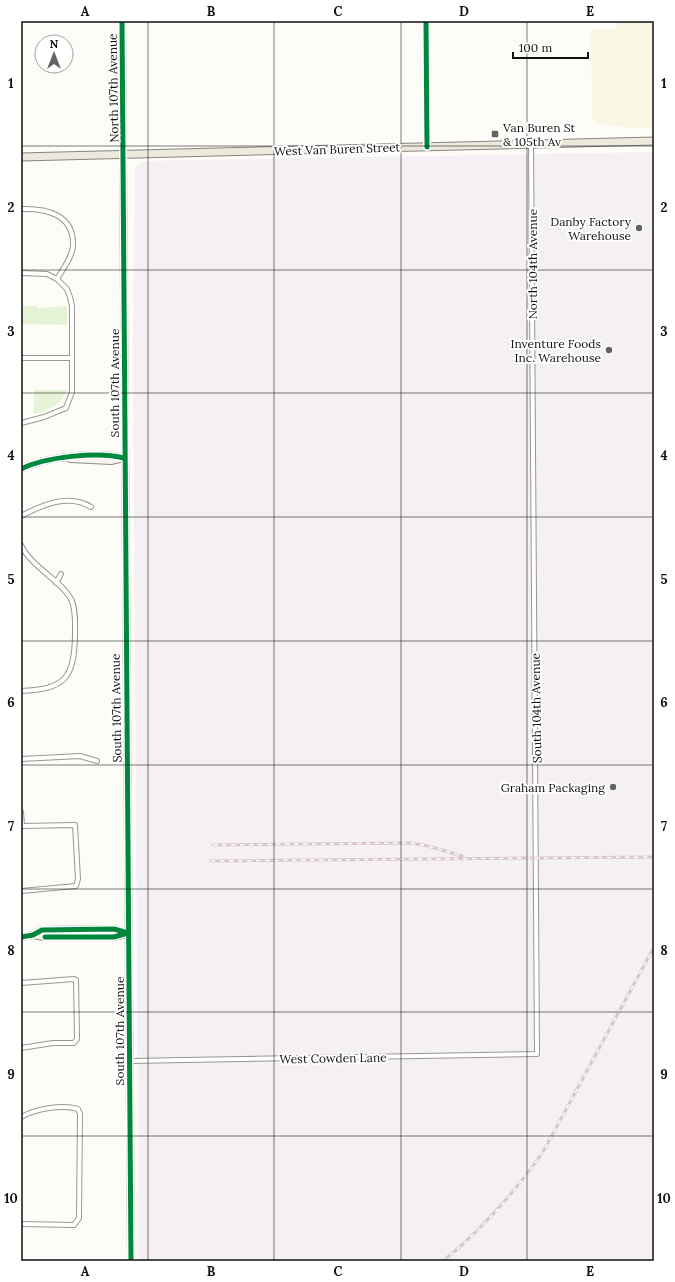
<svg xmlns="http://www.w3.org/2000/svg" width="675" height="1282" font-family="Lora,serif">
<rect width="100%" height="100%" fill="#fdfcf7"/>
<path fill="#f5f0f3" d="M654 152V1261H139L133 351 135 167 143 161Z"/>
<path fill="#f9f7e4" d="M617 21H654V128H635L597 124 592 118 591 29H617Z"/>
<g fill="#e7f3d7">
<path d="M21 306H38V308L67 306V325L21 324Z"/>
<path d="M34 390H67C60 406 50 410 34 414Z"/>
</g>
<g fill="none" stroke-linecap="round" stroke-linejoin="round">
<g stroke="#979795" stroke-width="6">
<g id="street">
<path d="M426 21 427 147"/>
<path d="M21 209C45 208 74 214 73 245 73 256 63 269 57 279"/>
<path d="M21 273 47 274 57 279 67 289 70 297 72 306V392L66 408 44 417 21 423"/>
<path d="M21 358H72"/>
<path d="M21 516C42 505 69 493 91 507"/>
<path d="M21 545C32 568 61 580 71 599 76 609 75 624 75 635 74 679 65 689 21 691"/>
<path d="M56 583 61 574"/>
<path d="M21 759 80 756 97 761"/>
<path d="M21 812 22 826"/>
<path d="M21 826 75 825 78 879 76 886 21 891"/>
<path d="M21 983 74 979 76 980 77 1039 74 1043H53L21 1048"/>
<path d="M129 1061 537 1054 531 143"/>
<path d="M21 1117C35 1109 62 1104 78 1109L80 1114 79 1218 74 1225 21 1224"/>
</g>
</g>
<g stroke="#8e8d8b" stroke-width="8">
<g id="secondary">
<path d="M122 21 131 1261"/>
<path d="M70 459 111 461 123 458"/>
<path d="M21 469C45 457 98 451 124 458"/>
<path d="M33 935 44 937H114L127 934"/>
<path d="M21 937 33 935 42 930 114 929 128 933"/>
</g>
</g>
<g stroke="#858482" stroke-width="9">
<path id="primary" d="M21 157 654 141"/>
</g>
<use href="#street" stroke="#fffffe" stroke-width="4"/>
<use href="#secondary" stroke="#f6f4eb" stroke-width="6"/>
<use href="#primary" stroke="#ede9dc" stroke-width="7"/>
<g stroke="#d9c6c7" stroke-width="3">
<g id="rail">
<path d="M213 845 411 843 428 846 462 856"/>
<path d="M211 861 654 857"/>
<path d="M443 1261C482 1230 514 1193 543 1152L654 947"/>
</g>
</g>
<use href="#rail" stroke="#fff" stroke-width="1.5" stroke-dasharray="4.5" stroke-linecap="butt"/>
<g stroke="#fff" stroke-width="8">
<g id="cycleway">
<path d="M122 21 131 1261"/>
<path d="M426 21 427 147"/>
<path d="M21 469C45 457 98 451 124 458"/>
<path d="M21 937 33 935 42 930 114 929 128 933"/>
<path d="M45 937H114L128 933"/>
</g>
</g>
<use href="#cycleway" stroke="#00873e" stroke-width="5"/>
</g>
<path fill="none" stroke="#111" stroke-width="1" stroke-opacity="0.55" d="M148 21V1261M274 21V1261M401 21V1261M527 21V1261M21 146H654M21 270H654M21 393H654M21 517H654M21 641H654M21 765H654M21 889H654M21 1012H654M21 1136H654"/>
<g fill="#646362" stroke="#fff" stroke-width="1.5">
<rect x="491" y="130" width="8" height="8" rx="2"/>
<circle cx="639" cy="228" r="4"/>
<circle cx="609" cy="350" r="4"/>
<circle cx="613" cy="787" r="4"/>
</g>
<g text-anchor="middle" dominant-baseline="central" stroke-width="4" stroke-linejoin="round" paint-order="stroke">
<g font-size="12" fill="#111" stroke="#fff">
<text transform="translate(113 88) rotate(-91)">North 107th Avenue</text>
<text transform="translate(337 149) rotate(-2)">West Van Buren Street</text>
<text transform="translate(532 264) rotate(-90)">North 104th Avenue</text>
<text transform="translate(114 383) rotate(-90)">South 107th Avenue</text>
<text transform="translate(116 708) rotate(-91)">South 107th Avenue</text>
<text transform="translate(536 708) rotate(-91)">South 104th Avenue</text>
<text transform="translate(119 1031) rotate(-90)">South 107th Avenue</text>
<text transform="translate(333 1058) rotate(-1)">West Cowden Lane</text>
</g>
<g font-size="12" fill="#111" stroke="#fff" text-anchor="end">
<text x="503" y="127" text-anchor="start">Van Buren St<tspan x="503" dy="14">&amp; 105th Av</tspan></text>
<text x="631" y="221">Danby Factory<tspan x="631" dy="14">Warehouse</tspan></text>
<text x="601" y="343">Inventure Foods<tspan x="601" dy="14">Inc. Warehouse</tspan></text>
<text x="605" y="787">Graham Packaging</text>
</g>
</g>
<rect width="675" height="1282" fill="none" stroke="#ffffff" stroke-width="44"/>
<g transform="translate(54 54)"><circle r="19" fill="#ffffff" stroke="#a0a0a0"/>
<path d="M0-3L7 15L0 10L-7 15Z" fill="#646362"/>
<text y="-6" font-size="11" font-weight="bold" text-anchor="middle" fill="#111111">N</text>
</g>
<path d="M513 52v6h75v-6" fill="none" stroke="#111111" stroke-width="2"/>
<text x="519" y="52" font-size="12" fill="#111111" stroke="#ffffff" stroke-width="3" paint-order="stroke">100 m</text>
<rect x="22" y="22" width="631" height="1238" fill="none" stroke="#111" stroke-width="1.5"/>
<g font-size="13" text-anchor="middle" font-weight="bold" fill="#111">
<text x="85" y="16">A</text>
<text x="211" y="16">B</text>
<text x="338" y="16">C</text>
<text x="464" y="16">D</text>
<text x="590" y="16">E</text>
<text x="11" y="88">1</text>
<text x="664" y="88">1</text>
<text x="11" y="212">2</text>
<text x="664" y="212">2</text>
<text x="11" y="336">3</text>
<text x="664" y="336">3</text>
<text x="11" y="460">4</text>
<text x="664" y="460">4</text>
<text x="11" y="584">5</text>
<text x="664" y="584">5</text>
<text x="11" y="707">6</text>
<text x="664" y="707">6</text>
<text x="11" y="831">7</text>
<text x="664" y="831">7</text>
<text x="11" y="955">8</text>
<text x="664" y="955">8</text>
<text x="11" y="1079">9</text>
<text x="664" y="1079">9</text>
<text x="11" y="1203">10</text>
<text x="664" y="1203">10</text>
<text x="85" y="1276">A</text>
<text x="211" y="1276">B</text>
<text x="338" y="1276">C</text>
<text x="464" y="1276">D</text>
<text x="590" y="1276">E</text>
</g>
</svg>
